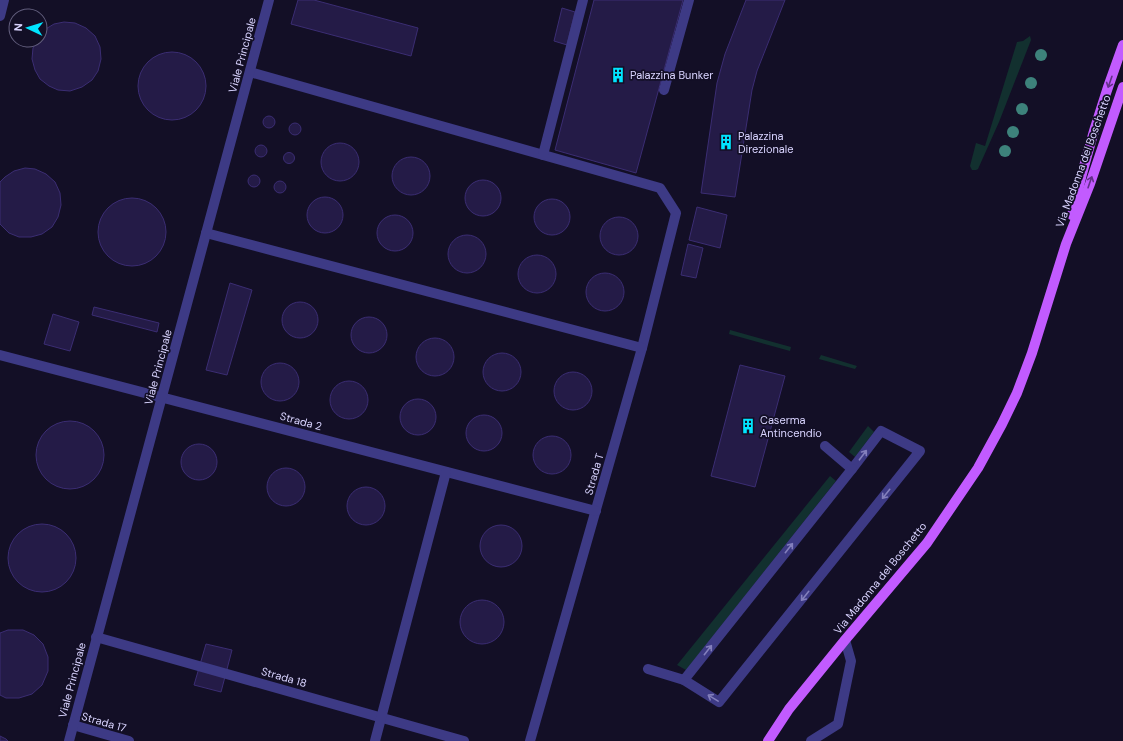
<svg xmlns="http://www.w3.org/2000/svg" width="1123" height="741" font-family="'DM Sans',sans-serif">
<rect width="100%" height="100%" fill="#130f26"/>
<g fill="#12302f">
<path d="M1030 36 1031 40 999 122 978 169 976 170H972L970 166 976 143 985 146 1017 42 1023 41Z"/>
<path d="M730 330 791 347 790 351 729 334Z"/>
<path d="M821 355 857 366 855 369 819 359Z"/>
<path d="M868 426 874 432 855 457 849 452Z"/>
<path d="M830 476 836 481 686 670 677 665Z"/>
</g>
<g fill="#241b47" stroke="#3b2d73">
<path d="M298 0H314L418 28 411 56 291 24Z"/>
<path d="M594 0H683L636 173 555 150Z"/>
<path d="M746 0H785L757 71 752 90 735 197 701 193 717 83 725 54Z"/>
<path d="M562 8 575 12 567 45 554 41Z"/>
<path d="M64 22 75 23 86 28 95 36 100 47 101 59 98 71 92 80 82 87 70 91 58 90 49 86 40 79 35 70 32 59 33 48 37 40H40V35L44 30 54 24Z"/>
<circle cx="172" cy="86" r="34"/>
<circle cx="269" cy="122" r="6"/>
<circle cx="295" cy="129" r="6"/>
<circle cx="340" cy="162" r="19"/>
<circle cx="261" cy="151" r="6"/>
<circle cx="289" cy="158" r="5.5"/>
<circle cx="411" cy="176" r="19"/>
<path d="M25 168 35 169 46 174 55 182 60 193 61 205 58 217 52 227 42 234 31 237H19L9 233 0 224V182L5 177 14 171Z"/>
<circle cx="254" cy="181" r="6"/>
<circle cx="483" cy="198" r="18"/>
<circle cx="280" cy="187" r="6"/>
<circle cx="325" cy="215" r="18"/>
<circle cx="132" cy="232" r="34"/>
<circle cx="552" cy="217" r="18"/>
<path d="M697 207 727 215 720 248 689 240Z"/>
<circle cx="395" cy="233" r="18"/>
<circle cx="619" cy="236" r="19"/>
<circle cx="467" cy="254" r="19"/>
<path d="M688 244 703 248 696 278 681 275Z"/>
<circle cx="537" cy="274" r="19"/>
<circle cx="605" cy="292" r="19"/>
<path d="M230 283 252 290 227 375 206 370Z"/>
<circle cx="300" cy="320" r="18"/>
<path d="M94 307 159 323 157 332 92 315Z"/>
<path d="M53 314 79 322 70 351 44 344Z"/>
<circle cx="369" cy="335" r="18"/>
<circle cx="435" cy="357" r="19"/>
<circle cx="502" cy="372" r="19"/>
<circle cx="280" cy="382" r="19"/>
<path d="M740 365 785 376 755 487 711 476Z"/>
<circle cx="573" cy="391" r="19"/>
<circle cx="349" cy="400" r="19"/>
<circle cx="418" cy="417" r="18"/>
<circle cx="484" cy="433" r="18"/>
<circle cx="70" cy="455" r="34"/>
<circle cx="552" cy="455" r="19"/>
<circle cx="199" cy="462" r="18"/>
<circle cx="286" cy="487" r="19"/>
<circle cx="366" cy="506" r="19"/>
<circle cx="42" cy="558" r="34"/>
<circle cx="501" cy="546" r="21"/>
<circle cx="482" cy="622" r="22"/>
<path d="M8 630H23L34 635 43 644 48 657V671L42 685 32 694 19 698H6L0 695V633Z"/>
<path d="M206 644 232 650 221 692 194 685Z"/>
<path d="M0 736 6 739 8 741H0Z"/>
</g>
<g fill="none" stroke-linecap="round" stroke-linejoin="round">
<g stroke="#3d3a85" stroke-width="10">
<path d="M0 16 4 0"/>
<path d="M250 72 660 188 676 213 642 348 530 741"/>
<path d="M664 90 689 0"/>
<path d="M543 155 583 0"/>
<path d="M206 233 642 348"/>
<path d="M0 355 596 511"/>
<path d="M96 637 464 741"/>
<path d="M648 669 684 680 719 702 920 451 881 431 852 469 825 446"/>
<path d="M684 680 852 469"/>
<path d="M73 725 129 741"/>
<path d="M69 741 269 0"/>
<path d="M375 741 446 472"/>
<path d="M811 741 838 724 851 661 845 640"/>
</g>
<g stroke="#c25bff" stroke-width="10">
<path d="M1072 215C1085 157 1102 101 1123 45"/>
<path d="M768 741 789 709 845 640 927 543 978 468 1002 424 1017 393 1032 353 1066 244 1090 184 1123 87"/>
</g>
</g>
<g fill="#3d827b">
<circle cx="1041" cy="55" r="6"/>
<circle cx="1031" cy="83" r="6"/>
<circle cx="1022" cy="109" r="6"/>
<circle cx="1013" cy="132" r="6"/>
<circle cx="1005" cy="151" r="6"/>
</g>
<defs><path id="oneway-shaft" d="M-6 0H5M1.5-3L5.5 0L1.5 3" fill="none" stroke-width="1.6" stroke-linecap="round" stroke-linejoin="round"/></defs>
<g stroke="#623188">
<use href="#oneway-shaft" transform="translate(1110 82) rotate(109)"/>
<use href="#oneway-shaft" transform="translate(1090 182) rotate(-71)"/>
</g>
<g stroke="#837fbc">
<use href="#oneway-shaft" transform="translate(863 455) rotate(-53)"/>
<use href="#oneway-shaft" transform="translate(886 494) rotate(129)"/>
<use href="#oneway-shaft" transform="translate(789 548) rotate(-52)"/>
<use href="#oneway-shaft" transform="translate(805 596) rotate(129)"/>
<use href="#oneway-shaft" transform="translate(708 650) rotate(-52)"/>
<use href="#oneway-shaft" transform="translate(713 698) rotate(-149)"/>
</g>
<defs>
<g id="building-bare" transform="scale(1.2)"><path d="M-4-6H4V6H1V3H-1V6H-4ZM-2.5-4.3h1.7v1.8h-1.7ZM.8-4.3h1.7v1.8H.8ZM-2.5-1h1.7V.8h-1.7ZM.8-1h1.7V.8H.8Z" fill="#00e5ff" stroke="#130f26" stroke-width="2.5" paint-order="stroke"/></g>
</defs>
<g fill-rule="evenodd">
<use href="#building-bare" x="618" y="75"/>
<use href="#building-bare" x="726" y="142"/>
<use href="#building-bare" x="748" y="426"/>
</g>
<g text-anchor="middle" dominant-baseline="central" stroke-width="3.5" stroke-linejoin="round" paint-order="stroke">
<g font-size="11" fill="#d9d4ff" stroke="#130f26">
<text transform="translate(242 55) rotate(-75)">Viale Principale</text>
<text transform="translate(1083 161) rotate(-70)">Via Madonna del Boschetto</text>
<text transform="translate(158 367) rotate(-75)">Viale Principale</text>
<text transform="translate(301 421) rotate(15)">Strada 2</text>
<text transform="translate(594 474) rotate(-74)">Strada T</text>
<text transform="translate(880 578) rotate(-51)">Via Madonna del Boschetto</text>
<text transform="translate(284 677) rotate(16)">Strada 18</text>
<text transform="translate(72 680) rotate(-75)">Viale Principale</text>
<text transform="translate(104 722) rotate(16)">Strada 17</text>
</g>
<g font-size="11" fill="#d9d4ff" stroke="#130f26" text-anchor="start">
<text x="630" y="75">Palazzina Bunker</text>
<text x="738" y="136">Palazzina<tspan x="738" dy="13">Direzionale</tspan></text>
<text x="760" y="420">Caserma<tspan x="760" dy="13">Antincendio</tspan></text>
</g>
</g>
<g transform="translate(28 28) rotate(274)"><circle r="19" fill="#130f26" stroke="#625e7d"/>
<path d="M0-3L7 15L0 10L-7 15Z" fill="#00e5ff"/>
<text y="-6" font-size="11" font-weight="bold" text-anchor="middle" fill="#d9d4ff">N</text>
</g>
</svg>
